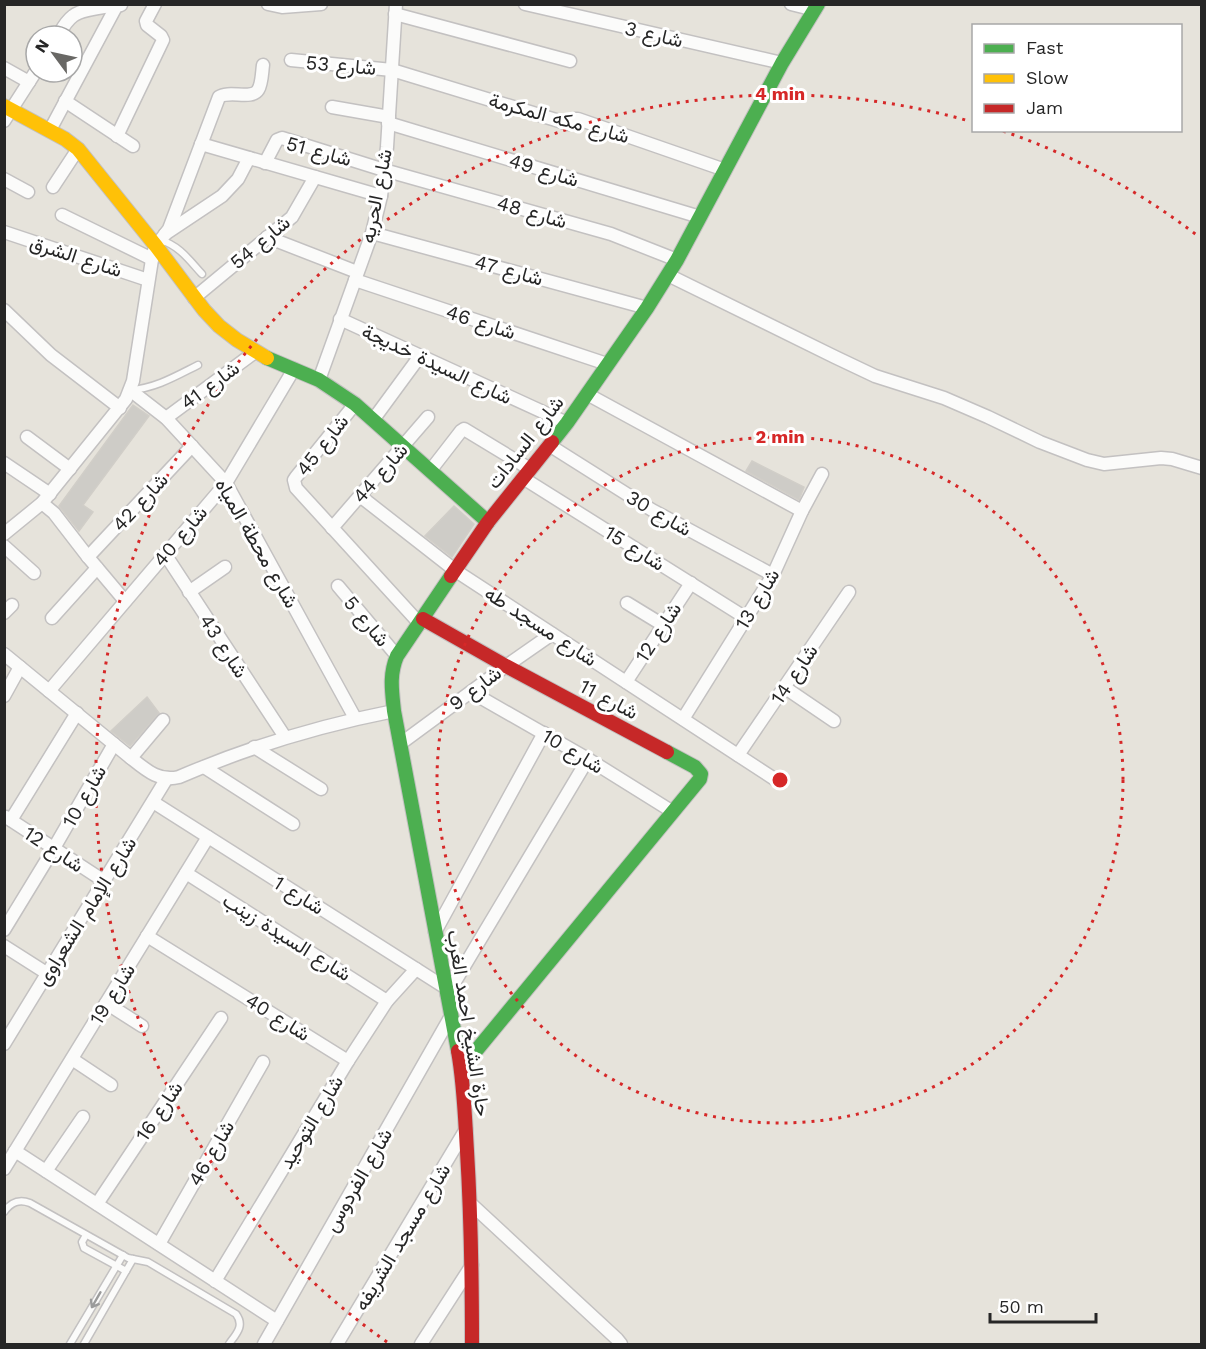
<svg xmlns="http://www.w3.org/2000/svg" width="1206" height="1349" font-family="'Work Sans',Vazirmatn,sans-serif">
<rect width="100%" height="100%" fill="#e6e3db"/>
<g fill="#ceccc7" stroke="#d1cec8" stroke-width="1.5">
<path d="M133 405 149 416 83 505 93 512 79 531 59 506Z"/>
<path d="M752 461 804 487 799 500 746 471Z"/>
<path d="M454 506 474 524 452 557 425 536Z"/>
<path d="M147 697 159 713 130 746 111 731Z"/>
</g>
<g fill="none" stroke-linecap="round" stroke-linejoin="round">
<g stroke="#c3c1c1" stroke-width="9">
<g id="lane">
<path d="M160 240C179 245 190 261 202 274"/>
<path d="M131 390C156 388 176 376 198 365"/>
<path d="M4 1212C11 1202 19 1199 30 1203L128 1258 148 1262 236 1314C245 1326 236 1334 229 1344"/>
<path d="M86 1235 82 1242 84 1248 126 1271"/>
<path d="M70 1344 123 1255"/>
<path d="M84 1344 133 1259"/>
</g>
</g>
<g stroke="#c3c1c1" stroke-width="15">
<g id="street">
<path d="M268 4 282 7 321 4"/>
<path d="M525 4 782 63"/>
<path d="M791 4 815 10"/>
<path d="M395 14 570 61"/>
<path d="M58 36C62 29 66 21 73 16 83 8 109 7 121 5"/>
<path d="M291 60 392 70 569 124 575 119H578L725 170"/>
<path d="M4 68 29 82"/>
<path d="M65 101 133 146"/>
<path d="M332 107 389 117"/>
<path d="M4 121 36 71"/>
<path d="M388 123 700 217"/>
<path d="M50 130 117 5"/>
<path d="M117 136 163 40 161 36 147 25 146 21 155 4"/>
<path d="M201 144 381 196"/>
<path d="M265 163 277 140 282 138 384 170 611 234 677 260"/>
<path d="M4 179 28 192"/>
<path d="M53 187 78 149"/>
<path d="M62 215 152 259"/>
<path d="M4 232 148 280"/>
<path d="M372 233 647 308"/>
<path d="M165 234 222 196 238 179 249 158"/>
<path d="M267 237 357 272"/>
<path d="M668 275 835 357 875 376 944 398 988 417 1040 442 1087 460 1104 464 1161 458 1172 459 1202 468"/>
<path d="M355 280 607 364"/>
<path d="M194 298 292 217 315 177"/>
<path d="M4 310 51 355 120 408"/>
<path d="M340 319 567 423"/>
<path d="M319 380 372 233 381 196 387 147 396 4"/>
<path d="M130 390 166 418 226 483 355 718"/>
<path d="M587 394 802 511"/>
<path d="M355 404 296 477 294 480 296 488 420 624"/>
<path d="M166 418 255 352"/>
<path d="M373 420 420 356"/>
<path d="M27 437 70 469"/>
<path d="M549 445 652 510 773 575"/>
<path d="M4 463 50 494"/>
<path d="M430 471 461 431 464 429 530 469"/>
<path d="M523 478 746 618"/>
<path d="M360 496 456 571 776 780"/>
<path d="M42 503 54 513 88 557 125 601"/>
<path d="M332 528 428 417"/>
<path d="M4 534 42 503 126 399 133 381 153 253 156 246 169 229 219 97C229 90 252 100 258 90 262 84 262 72 263 65"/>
<path d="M4 546 34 573"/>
<path d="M165 554 285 737"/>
<path d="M88 557 192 446"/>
<path d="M338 586 397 656"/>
<path d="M189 592 225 567"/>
<path d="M627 603 663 625"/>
<path d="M4 613 12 605"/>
<path d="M52 618 97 568"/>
<path d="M4 654 131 758C146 770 159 782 179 777 251 746 318 726 394 711"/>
<path d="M626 682 691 583"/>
<path d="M784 687 834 721"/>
<path d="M49 691 226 483 294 369"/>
<path d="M471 692 588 759 673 812"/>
<path d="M4 696 20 667"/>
<path d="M683 719 773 575 802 511 822 474"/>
<path d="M400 744 506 666 552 634"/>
<path d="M254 747 321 789"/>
<path d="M738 755 849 592"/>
<path d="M131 758 163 720"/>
<path d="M204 767 293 824"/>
<path d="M153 802 446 988"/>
<path d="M6 817 104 881"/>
<path d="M11 820 77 713"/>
<path d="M186 873 387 1001"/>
<path d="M4 930 54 848 114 744"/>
<path d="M435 932 544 733"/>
<path d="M147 936 348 1061"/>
<path d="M4 946 48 974"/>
<path d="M447 995 588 759"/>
<path d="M106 1003 142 1026"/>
<path d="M4 1044 167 778"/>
<path d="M72 1059 111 1085"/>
<path d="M15 1151 277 1321"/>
<path d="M4 1169 208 837"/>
<path d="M46 1171 83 1117"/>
<path d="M470 1203 617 1339 621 1344"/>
<path d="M97 1204 221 1018"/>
<path d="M159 1244 263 1062"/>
<path d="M215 1281 348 1061 387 1001 416 969"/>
<path d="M264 1344 451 1016"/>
<path d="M337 1344 466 1129"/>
<path d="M421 1344 472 1265"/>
</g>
</g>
<g stroke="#c3c1c1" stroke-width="16">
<g id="fast">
<path d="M267 358 319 380 355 404 488 522"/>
<path d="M552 442 567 423 647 308 677 260 782 63 818 4"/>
<path d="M451 576 397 656C389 675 392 691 394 711L458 1051"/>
<path d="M461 1069 700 779 701 774 695 767 667 752"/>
</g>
</g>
<g stroke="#c3c1c1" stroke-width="16">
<path id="slow" d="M4 106 65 139 78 149 156 246 204 310 219 326 237 340 267 358"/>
</g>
<g stroke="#c3c1c1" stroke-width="16">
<g id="jam">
<path d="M451 576 488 522 552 442"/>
<path d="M423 619 506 666 667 752"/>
<path d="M458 1051C464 1084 465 1118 467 1151 471 1216 472 1280 472 1344"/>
</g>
</g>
<use href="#lane" stroke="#fbfbfa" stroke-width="6"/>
<use href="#street" stroke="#fbfbfa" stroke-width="12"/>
<use href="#fast" stroke="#4caf50" stroke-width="14"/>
<use href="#slow" stroke="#ffc107" stroke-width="14"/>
<use href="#jam" stroke="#c62828" stroke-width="14"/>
</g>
<defs><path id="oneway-shaft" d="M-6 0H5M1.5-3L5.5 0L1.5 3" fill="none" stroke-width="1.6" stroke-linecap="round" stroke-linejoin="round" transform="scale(1.5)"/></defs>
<use stroke="#9b9b9b" href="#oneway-shaft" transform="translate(96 1300) rotate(120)"/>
<g fill="none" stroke="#d62828" stroke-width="3" stroke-dasharray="3 6">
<circle cx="780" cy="780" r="343"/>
<path d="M387 1342A686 686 0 0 1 969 121M1003 131A686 686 0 0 1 1198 236"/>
</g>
<g text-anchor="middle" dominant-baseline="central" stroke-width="6" stroke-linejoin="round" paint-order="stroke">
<g font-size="20" fill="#262626" stroke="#fff">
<text transform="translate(654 34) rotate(13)">شارع 3</text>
<text transform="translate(341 65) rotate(5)">شارع 53</text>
<text transform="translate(559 118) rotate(15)">شارع مكه المكرمة</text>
<text transform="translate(319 151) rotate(15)">شارع 51</text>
<text transform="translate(544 170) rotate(17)">شارع 49</text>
<text transform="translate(376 196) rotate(-79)">شارع الحريه</text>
<text transform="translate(532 212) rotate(16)">شارع 48</text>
<text transform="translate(260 242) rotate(-40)">شارع 54</text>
<text transform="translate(76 256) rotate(18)">شارع الشرق</text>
<text transform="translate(509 270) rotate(15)">شارع 47</text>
<text transform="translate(481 322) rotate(18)">شارع 46</text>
<text transform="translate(437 364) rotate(25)">شارع السيدة خديجة</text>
<text transform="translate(210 385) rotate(-36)">شارع 41</text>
<text transform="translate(525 442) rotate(-52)">شارع السادات</text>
<text transform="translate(322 445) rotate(-52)">شارع 45</text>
<text transform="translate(380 473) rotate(-49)">شارع 44</text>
<text transform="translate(140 502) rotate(-47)">شارع 42</text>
<text transform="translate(659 513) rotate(30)">شارع 30</text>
<text transform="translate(180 536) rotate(-50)">شارع 40</text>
<text transform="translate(257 543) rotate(60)">شارع محطة المياه</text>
<text transform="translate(635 548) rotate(32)">شارع 15</text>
<text transform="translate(757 599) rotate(-59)">شارع 13</text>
<text transform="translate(367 621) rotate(50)">شارع 5</text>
<text transform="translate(541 626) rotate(33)">شارع مسجد طه</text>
<text transform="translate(658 632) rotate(-57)">شارع 12</text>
<text transform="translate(224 646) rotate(57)">شارع 43</text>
<text transform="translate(794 674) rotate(-56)">شارع 14</text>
<text transform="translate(475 688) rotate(-37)">شارع 9</text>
<text transform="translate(609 699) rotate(28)">شارع 11</text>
<text transform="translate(573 751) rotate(31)">شارع 10</text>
<text transform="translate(84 796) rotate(-60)">شارع 10</text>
<text transform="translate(54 849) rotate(33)">شارع 12</text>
<text transform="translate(299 895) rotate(32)">شارع 1</text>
<text transform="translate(86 911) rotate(-58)">شارع الإمام الشعراوى</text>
<text transform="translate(287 937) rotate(32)">شارع السيدة زينب</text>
<text transform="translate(112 994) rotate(-58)">شارع 19</text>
<text transform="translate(278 1017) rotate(32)">شارع 40</text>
<text transform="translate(469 1023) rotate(81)">حارة الشيخ احمد الغرب</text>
<text transform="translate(159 1111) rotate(-56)">شارع 16</text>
<text transform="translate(311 1122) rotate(-59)">شارع التوحيد</text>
<text transform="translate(211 1153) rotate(-60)">شارع 46</text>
<text transform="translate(358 1180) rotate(-60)">شارع الفردوس</text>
<text transform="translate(402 1237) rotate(-59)">شارع مسجد الشريفه</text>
</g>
</g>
<circle cx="780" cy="780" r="9" fill="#d62828" stroke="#fff" stroke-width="3"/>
<g font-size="18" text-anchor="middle" font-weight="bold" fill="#d62828" stroke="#fff" stroke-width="6" stroke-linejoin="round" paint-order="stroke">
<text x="780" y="100">4 min</text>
<text x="780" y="443">2 min</text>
</g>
<rect width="1206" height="1349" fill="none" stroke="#262626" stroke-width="12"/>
<rect x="972" y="24" width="210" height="108" fill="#ffffff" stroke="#a8a8a8" stroke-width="1.5"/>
<rect x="984" y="44" width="30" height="9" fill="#4caf50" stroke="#a8a8a8" stroke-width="1.5"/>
<text x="1026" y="54" font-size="18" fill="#262626">Fast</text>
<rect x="984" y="74" width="30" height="9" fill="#ffc107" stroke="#a8a8a8" stroke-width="1.5"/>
<text x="1026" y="84" font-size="18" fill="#262626">Slow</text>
<rect x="984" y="104" width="30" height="9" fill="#c62828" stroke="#a8a8a8" stroke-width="1.5"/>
<text x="1026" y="114" font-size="18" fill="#262626">Jam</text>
<g transform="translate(54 54) rotate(303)"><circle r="28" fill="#ffffff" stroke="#a8a8a8" stroke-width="1.5"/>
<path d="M0-4.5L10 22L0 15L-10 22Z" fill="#696865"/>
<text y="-9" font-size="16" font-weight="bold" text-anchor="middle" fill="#262626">N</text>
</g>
<path d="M990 1313v9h106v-9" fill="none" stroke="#262626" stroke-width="3"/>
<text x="999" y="1313" font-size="18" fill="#262626" stroke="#ffffff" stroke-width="4.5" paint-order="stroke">50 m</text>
</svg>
